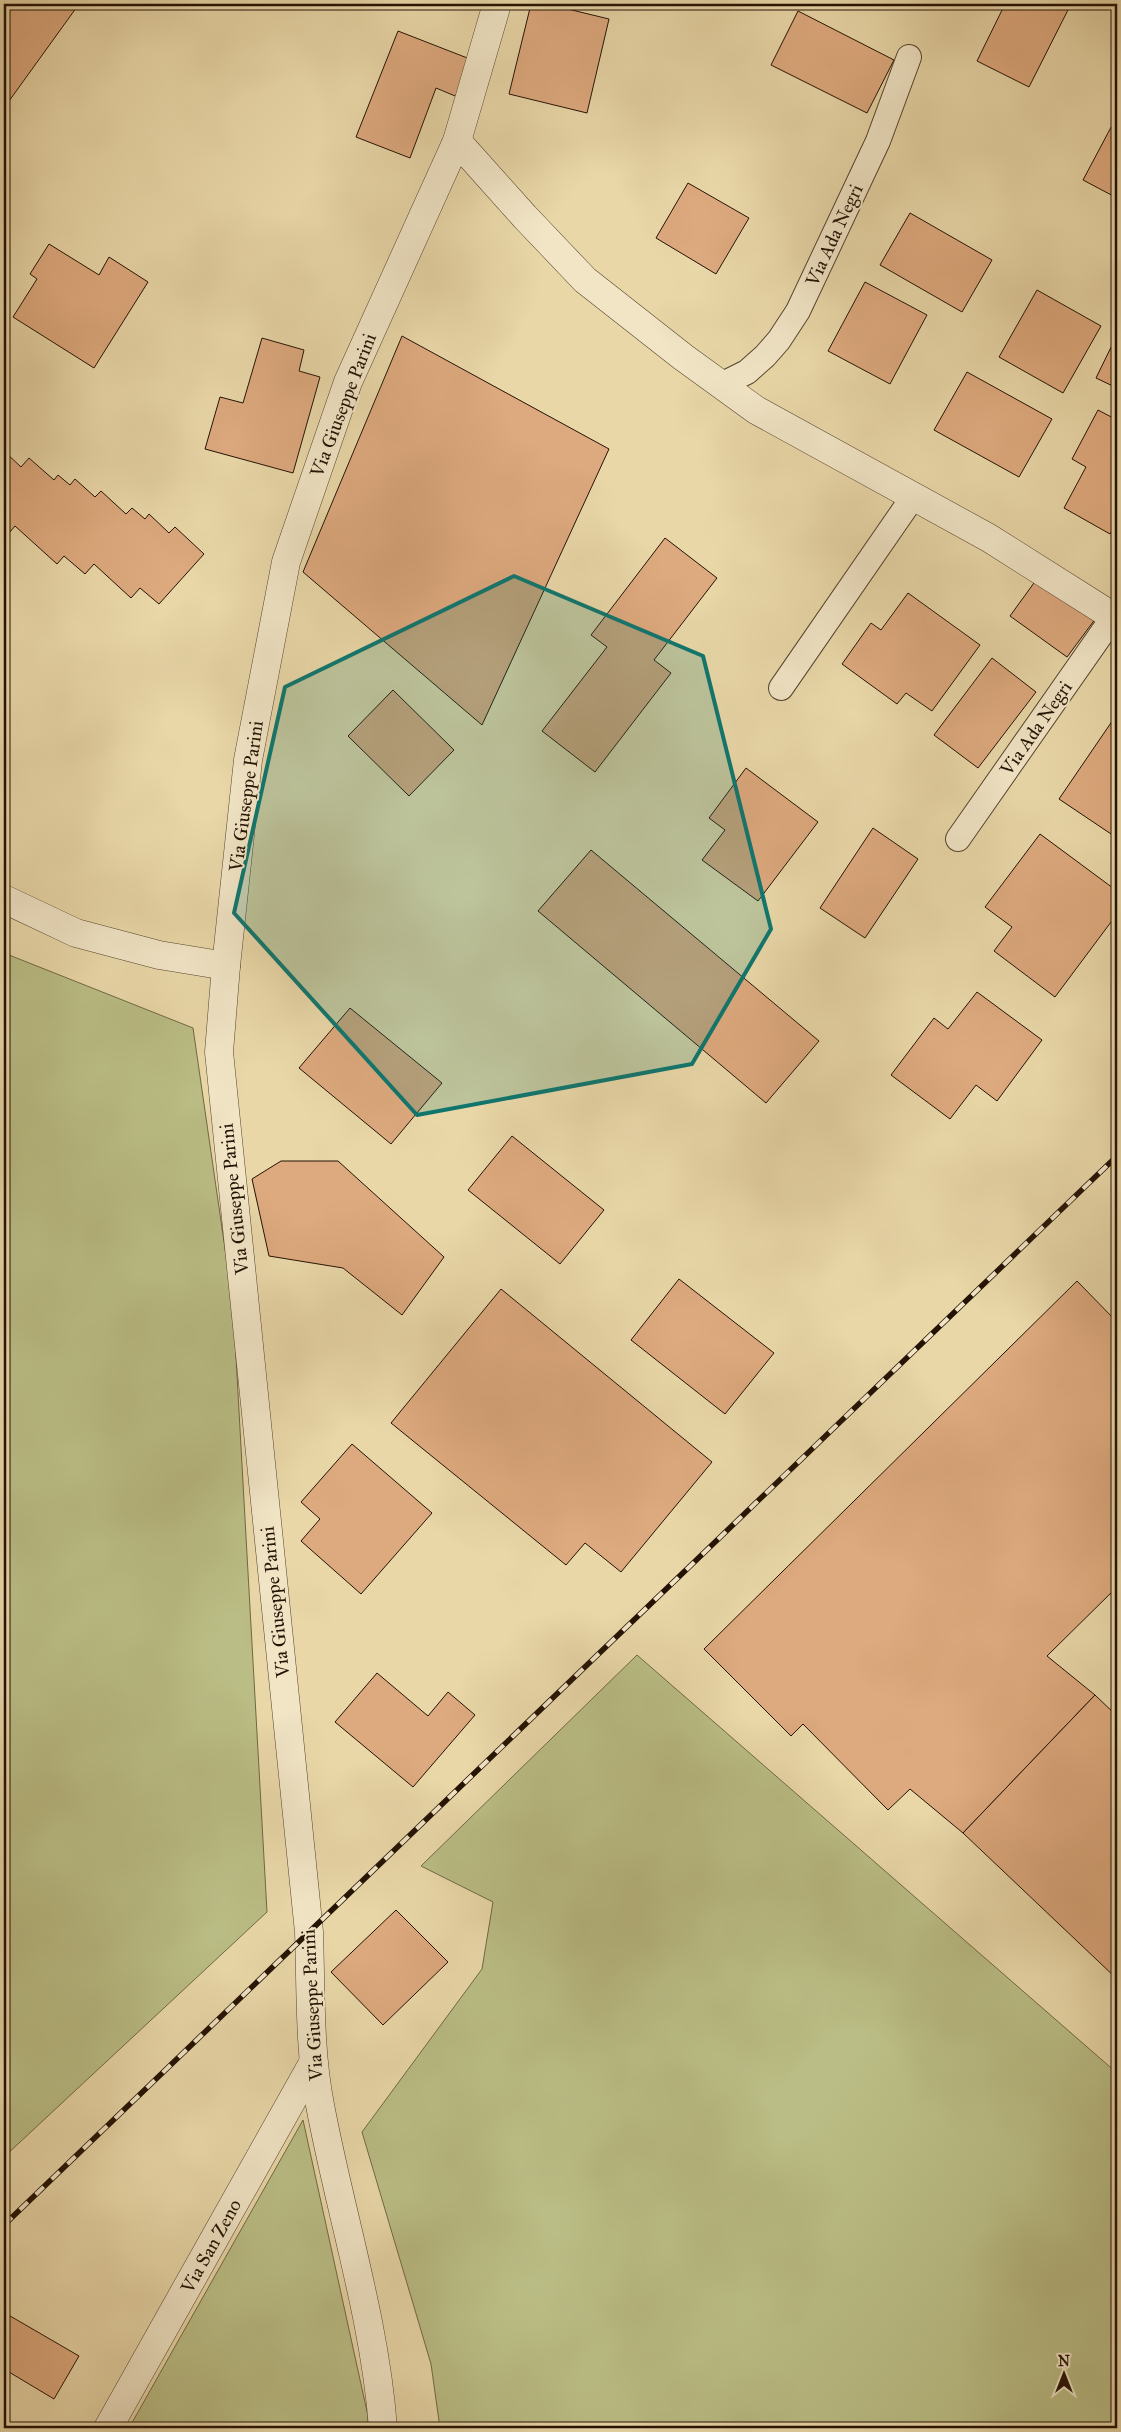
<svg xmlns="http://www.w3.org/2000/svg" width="1121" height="2432" font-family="'IM FELL Great Primer',serif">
<rect width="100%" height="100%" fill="#e9d7a8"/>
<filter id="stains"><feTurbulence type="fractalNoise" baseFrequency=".004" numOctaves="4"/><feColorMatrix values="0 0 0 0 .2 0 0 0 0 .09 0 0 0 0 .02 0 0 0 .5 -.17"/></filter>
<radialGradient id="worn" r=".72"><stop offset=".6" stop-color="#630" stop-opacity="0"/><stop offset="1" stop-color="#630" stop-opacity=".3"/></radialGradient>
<g fill="#babd85" stroke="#6f6844">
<path d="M4 953 193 1028 233 1304 267 1912 4 2157Z"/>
<path d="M637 1655 1117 2073V2428H440L431 2364 362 2132 482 1969 493 1902 421 1866Z"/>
<path d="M303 2120 368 2416V2428H129Z"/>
</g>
<g fill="#dda97e" stroke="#241204">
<path d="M4 4H79L4 108Z"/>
<path d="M531 4H547L609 19 587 113 509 94Z"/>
<path d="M1005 4H1071L1029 87 977 61Z"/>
<path d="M798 11 894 60 867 113 771 65Z"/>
<path d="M398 31 475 61 460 98 436 88 410 158 356 137Z"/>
<path d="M1117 116V198L1083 180Z"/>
<path d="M688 183 749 218 716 274 656 238Z"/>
<path d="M910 213 992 260 962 312 880 265Z"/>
<path d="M49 244 99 275 109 257 148 282 94 368 13 317 37 279 30 274Z"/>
<path d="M865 282 927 315 890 384 828 351Z"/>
<path d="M1037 290 1101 326 1063 393 999 357Z"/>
<path d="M1117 335V388L1096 378Z"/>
<path d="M402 336 609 449 482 725 303 572Z"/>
<path d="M262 338 304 350 299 371 320 377 293 473 205 449 220 397 243 403Z"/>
<path d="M967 372 1052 419 1019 477 934 430Z"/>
<path d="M1098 410 1117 420V521L1110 534 1064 508 1086 467 1072 459Z"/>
<path d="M4 451 21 467 29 458 54 480 58 475 70 485 75 479 95 497 101 491 126 514 132 508 145 519 149 514 169 533 175 527 204 554 159 604 140 588 131 598 94 564 85 574 64 556 57 564 15 526 4 539Z"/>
<path d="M665 538 717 578 654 660 671 673 595 772 542 731 607 647 591 635Z"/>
<path d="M1039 576 1096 618 1067 657 1010 616Z"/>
<path d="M908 593 980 645 932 711 906 693 897 704 842 664 871 623 881 630Z"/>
<path d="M992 658 1036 692 978 768 934 735Z"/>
<path d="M393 690 454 750 409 796 348 736Z"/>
<path d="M1117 714V838L1059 799Z"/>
<path d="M746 768 818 822 758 901 702 860 725 830 709 818Z"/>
<path d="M873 828 918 859 865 938 820 908Z"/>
<path d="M1040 834 1117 891V914L1055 997 994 951 1012 927 985 907Z"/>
<path d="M591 850 819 1041 766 1103 538 911Z"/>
<path d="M977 992 1042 1040 997 1101 976 1085 950 1119 891 1075 934 1018 948 1029Z"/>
<path d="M350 1008 442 1083 391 1144 299 1068Z"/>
<path d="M512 1136 604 1210 560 1264 468 1190Z"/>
<path d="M281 1161H338L444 1257 402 1315 343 1268 269 1256 252 1179Z"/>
<path d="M679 1279 774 1353 725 1414 631 1340Z"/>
<path d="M1077 1281 1117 1322V1587L1047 1656 1095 1695 963 1833 910 1789 888 1810 803 1724 791 1736 704 1649Z"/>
<path d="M501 1289 712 1462 621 1572 585 1543 566 1565 391 1423Z"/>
<path d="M352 1444 432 1513 361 1594 301 1541 320 1519 301 1502Z"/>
<path d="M377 1673 428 1716 448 1692 475 1715 413 1787 335 1722Z"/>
<path d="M1095 1695 1117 1716V1979L963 1833Z"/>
<path d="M396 1910 448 1962 383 2025 331 1972Z"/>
<path d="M5 2313 79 2356 54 2399 4 2369Z"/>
</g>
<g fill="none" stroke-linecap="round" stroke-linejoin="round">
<g stroke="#55432d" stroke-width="26">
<g id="lane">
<path d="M721 385 747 372 765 356 779 340 798 311 878 141 909 57"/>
<path d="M781 688 913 497"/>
<path d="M958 839 1114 616"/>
</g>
</g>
<g stroke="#55432d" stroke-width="29">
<g id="street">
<path d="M457 141 525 217 585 280 683 357 756 410 989 538 1117 619"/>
<path d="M4 899 76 933 159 955 226 966"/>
<path d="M108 2428 313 2063"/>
<path d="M383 2428C375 2319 340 2212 320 2105 309 2049 311 1989 309 1932L219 1052 226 966 248 760 286 562 348 382 457 141 497 4"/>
</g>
</g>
<use href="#lane" stroke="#f1e5c6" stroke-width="24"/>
<use href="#street" stroke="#f1e5c6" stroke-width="28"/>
<g stroke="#241204" stroke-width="5.5">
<path id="rail" d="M4 2225 1117 1156"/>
</g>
<use href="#rail" stroke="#f1e5c6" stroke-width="4" stroke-dasharray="11" stroke-linecap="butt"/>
</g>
<path fill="#0f766e" fill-opacity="0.2" stroke="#0f766e" stroke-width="4" stroke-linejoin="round" d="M514 576 703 656 771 929 692 1064 417 1115 234 913 285 687Z"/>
<g text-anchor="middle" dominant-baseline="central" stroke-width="4" stroke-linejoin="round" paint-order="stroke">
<g font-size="19" fill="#241204" stroke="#f1e5c6">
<text transform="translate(834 235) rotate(-65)">Via Ada Negri</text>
<text transform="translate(343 405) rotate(-69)">Via Giuseppe Parini</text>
<text transform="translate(1036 728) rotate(-55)">Via Ada Negri</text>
<text transform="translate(246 796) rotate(-82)">Via Giuseppe Parini</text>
<text transform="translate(234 1199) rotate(-96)">Via Giuseppe Parini</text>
<text transform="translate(275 1602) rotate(-96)">Via Giuseppe Parini</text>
<text transform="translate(312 2005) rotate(-93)">Via Giuseppe Parini</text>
<text transform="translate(211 2246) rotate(-61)">Via San Zeno</text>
</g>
</g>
<rect width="1121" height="2432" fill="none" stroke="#e9d7a8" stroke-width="20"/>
<rect x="5" y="5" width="1111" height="2422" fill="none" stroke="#241204" stroke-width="2.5"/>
<rect x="10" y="10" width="1101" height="2412" fill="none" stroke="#241204"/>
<g transform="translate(1064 2374)" stroke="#f1e5c6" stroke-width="4" paint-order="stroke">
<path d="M0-4L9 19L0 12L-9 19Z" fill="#241204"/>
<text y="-8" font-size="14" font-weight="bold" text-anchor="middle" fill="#241204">N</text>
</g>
<rect width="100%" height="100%" filter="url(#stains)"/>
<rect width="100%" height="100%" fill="url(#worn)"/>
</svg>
